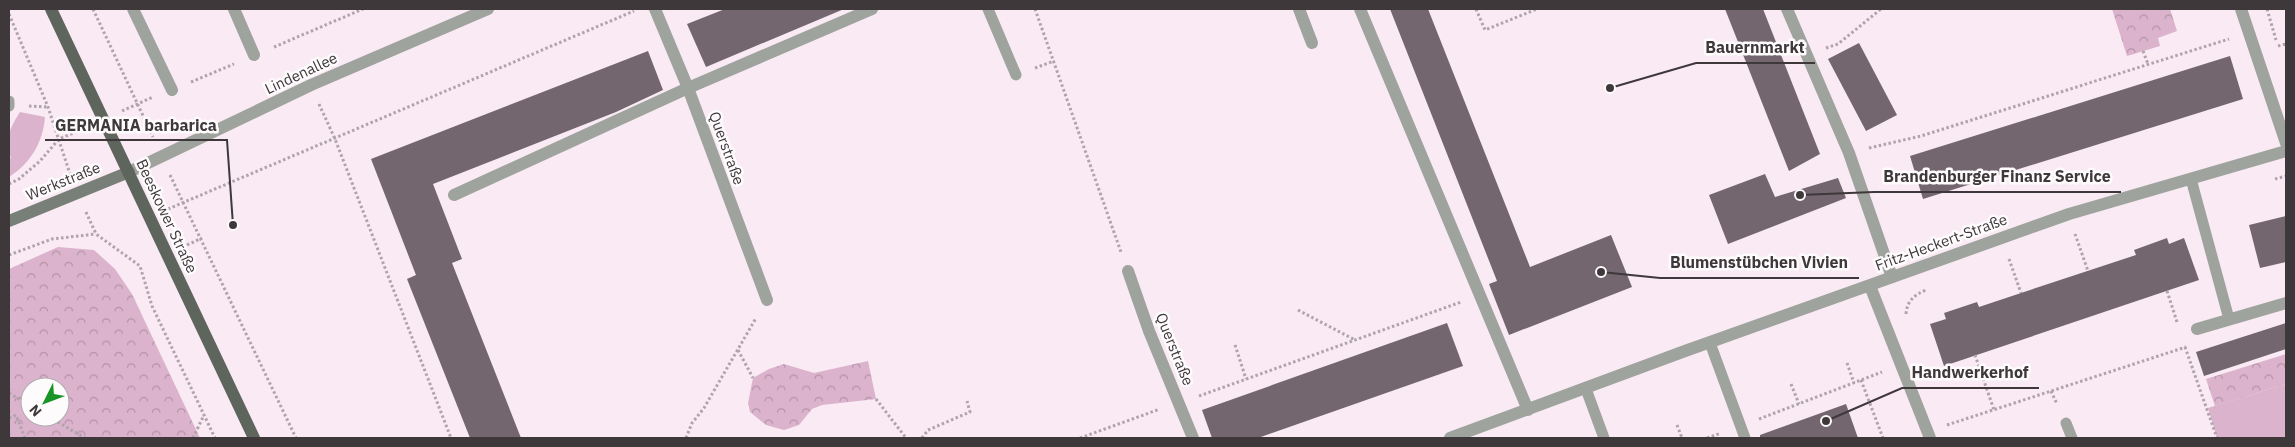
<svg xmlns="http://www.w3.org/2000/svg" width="2295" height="447" font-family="'IBM Plex Sans',sans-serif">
<defs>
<pattern id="park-crowns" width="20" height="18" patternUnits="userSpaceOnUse" patternTransform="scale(1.25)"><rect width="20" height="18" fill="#dbb3cc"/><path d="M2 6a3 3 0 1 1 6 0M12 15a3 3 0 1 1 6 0" fill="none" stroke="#b393a7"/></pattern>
</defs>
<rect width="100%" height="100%" fill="#f9eaf3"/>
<g fill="#dbb3cc">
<path d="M20 112 45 117C43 142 31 163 9 177V159L11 158C4 139 10 128 20 112Z"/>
<path d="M2286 384V438H2217L2208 408Z"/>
</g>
<g fill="url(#park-crowns)" fill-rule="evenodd">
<path d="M2112 9H2170L2177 31 2158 38 2160 46 2127 56Z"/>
<path d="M58 247 94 250 115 269 132 294 200 438H9V269ZM30 387H60V417H30Z"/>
<path d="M2286 354V384L2215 406 2206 379Z"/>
<path d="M868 361 876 399 822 405 812 409 799 425 784 430 766 425 750 412 748 403 753 378 769 369 784 364 814 373Z"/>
</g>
<g fill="#73666e">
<path d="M725 9H844L706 67 687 24Z"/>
<path d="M1390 9H1428L1530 267 1611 235 1632 287 1509 335 1489 284 1497 281Z"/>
<path d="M1725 9H1763L1820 154 1789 171Z"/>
<path d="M1859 43 1897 115 1866 131 1828 59Z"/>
<path d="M648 51 663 90 616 112 433 184 462 259 452 263 521 438H470L407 279 416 275 371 159Z"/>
<path d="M2230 56 2243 99 1923 199 1910 156Z"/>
<path d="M1765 174 1775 197 1838 178 1846 198 1728 244 1709 195Z"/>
<path d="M2286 216V262L2260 268 2249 225Z"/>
<path d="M2167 238 2169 244 2184 238 2199 280 1944 366 1930 324 1946 319 1944 313 1977 302 1979 307 2021 293 2136 255 2134 250Z"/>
<path d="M1447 323 1463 366 1258 438H1212L1202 410Z"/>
<path d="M2286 323V349L2204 376 2196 352Z"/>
<path d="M1846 404 1858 438H1760V435Z"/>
</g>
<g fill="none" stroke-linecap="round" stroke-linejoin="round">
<g stroke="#b0a4ab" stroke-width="3" stroke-dasharray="2.5 2.5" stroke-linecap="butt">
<path d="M93 9 153 137"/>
<path d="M1035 9 1121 252"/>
<path d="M1476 9 1485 30 1537 9"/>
<path d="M2267 9 2276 40"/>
<path d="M9 14 48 107 70 174"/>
<path d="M2278 46 2286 44"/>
<path d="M274 47 363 9"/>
<path d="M1826 48 1838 44 1881 9"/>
<path d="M2143 51 2148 64"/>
<path d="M1035 68 1054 61"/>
<path d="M191 82 234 64"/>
<path d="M319 104 335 139 451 438"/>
<path d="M29 106 48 107"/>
<path d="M122 111 153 97"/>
<path d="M1869 148 1921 136 2229 39"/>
<path d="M170 175 296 438"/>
<path d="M2275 179 2286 176"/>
<path d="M9 184 19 179 40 161 59 139 85 128"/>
<path d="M168 209 634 11"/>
<path d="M86 212 96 234 140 266 152 306 215 438"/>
<path d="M2075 234 2088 271"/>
<path d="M187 245 202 238"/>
<path d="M9 255 52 239 96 234"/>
<path d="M2009 259 2021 293"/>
<path d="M2167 291 2177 322"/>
<path d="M1298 310 1355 340"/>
<path d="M1906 314C1907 301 1914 295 1926 290"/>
<path d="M1235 345 1246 379"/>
<path d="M2185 347 2217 438"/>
<path d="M738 350 753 378"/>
<path d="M1975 355 1994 410"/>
<path d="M1847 363 1854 383"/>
<path d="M1861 380 1883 438"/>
<path d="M1791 384 1799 404"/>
<path d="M2051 391 2057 404"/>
<path d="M9 393 30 406"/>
<path d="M1199 396 1461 302"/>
<path d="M876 399 906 438"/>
<path d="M49 417 85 438"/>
<path d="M9 418 16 415 25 438"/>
<path d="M1759 419 1882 372"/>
<path d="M1677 425 1682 438"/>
<path d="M1947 425 2186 347"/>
<path d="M193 438 204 415"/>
<path d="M686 438 692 423 704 408 756 318"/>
<path d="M922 438 928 430 970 412 967 401"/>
<path d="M1080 438 1160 409"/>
<path d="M1707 438 1721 433"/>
</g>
<g stroke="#9fa39e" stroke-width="11">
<path d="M988 9 1016 75"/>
<path d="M9 101V106"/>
<path d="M2191 179 2229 319"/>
<path d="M1710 343 1745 438"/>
<path d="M1586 389 1604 438"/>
<path d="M2066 423 2072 438"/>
</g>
<g stroke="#9fa39e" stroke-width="12">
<path d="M133 9 172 90"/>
<path d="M234 9 254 55"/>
<path d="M655 9 688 88 767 300"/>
<path d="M1299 9 1312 43"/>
<path d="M1360 9 1528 410"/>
<path d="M1787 9 1849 153 1892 277"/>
<path d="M2241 9 2286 143"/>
<path d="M129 172 311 85 488 9"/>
<path d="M454 195 688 88 872 9"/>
<path d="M1128 271 1149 331 1193 438"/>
<path d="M1870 286 1930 438"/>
<path d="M2197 329 2286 303"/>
<path d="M1450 438 1685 351 2069 214 2286 151"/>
</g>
<path stroke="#787f78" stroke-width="12" d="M9 221 129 172"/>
<path stroke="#5d655d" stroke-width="12" d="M51 9 254 438"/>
</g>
<g text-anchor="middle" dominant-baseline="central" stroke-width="5" stroke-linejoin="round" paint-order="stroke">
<g font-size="15" fill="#3e383b" stroke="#fefbfd">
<text transform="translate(301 73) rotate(-25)">Lindenallee</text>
<text transform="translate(727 148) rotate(70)">Querstraße</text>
<text transform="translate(63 181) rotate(-22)">Werkstraße</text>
<text transform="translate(167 216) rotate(65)">Beeskower Straße</text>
<text transform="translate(1941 242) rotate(-20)">Fritz-Heckert-Straße</text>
<text transform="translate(1175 349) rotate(68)">Querstraße</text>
</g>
</g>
<path fill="none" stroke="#3e383b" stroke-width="2" d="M1610 88L1696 63H1815M233 225L227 140H45M1800 195L1874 192H2121M1601 272L1660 278H1859M1826 421L1902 388H2039"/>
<g fill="#3e383b" stroke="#fefbfd" stroke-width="2">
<circle cx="1610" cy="88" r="5"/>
<circle cx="233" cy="225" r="5"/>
<circle cx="1800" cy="195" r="5"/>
<circle cx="1601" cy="272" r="5"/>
<circle cx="1826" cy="421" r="5"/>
</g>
<g font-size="16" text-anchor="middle" font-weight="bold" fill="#3e383b" stroke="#fefbfd" stroke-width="5" stroke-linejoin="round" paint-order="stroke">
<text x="1755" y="53">Bauernmarkt</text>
<text x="136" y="131">GERMANIA barbarica</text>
<text x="1997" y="182">Brandenburger Finanz Service</text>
<text x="1759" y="268">Blumenstübchen Vivien</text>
<text x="1970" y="378">Handwerkerhof</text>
</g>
<rect width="2295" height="447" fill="none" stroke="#3e383b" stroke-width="20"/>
<g transform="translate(45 402) rotate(228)"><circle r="24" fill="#fefbfd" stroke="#b1adaf"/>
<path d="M0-4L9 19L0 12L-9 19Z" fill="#189425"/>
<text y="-8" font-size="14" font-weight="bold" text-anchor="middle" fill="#3e383b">N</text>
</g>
</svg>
